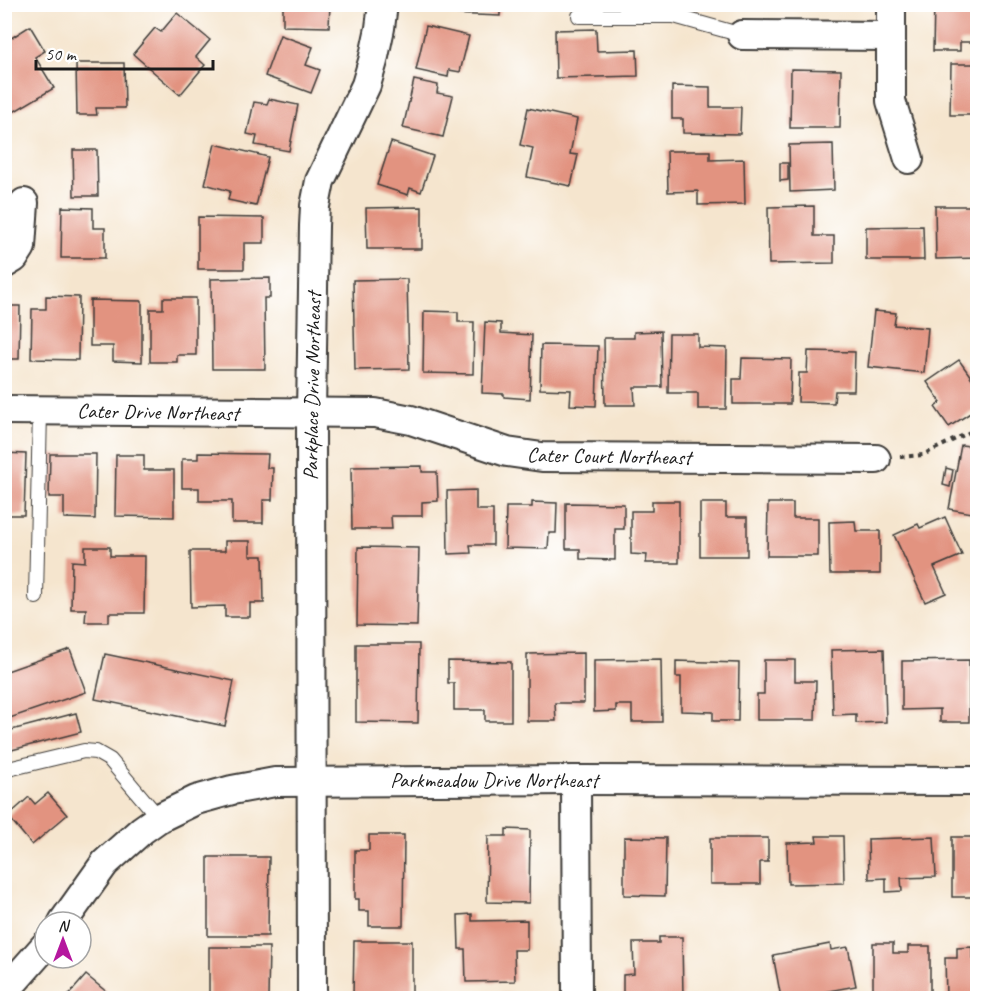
<svg xmlns="http://www.w3.org/2000/svg" width="982" height="1003" font-family="Caveat,sans-serif">
<rect width="100%" height="100%" fill="#fff"/>
<filter id="ink" filterUnits="userSpaceOnUse"><feTurbulence type="fractalNoise" baseFrequency=".0167" numOctaves="2"/><feDisplacementMap in="SourceGraphic" scale="12" xChannelSelector="R" yChannelSelector="G"/><feConvolveMatrix kernelMatrix="1 2 1 2 8 2 1 2 1" color-interpolation-filters="sRGB"/></filter>
<filter id="wash" filterUnits="userSpaceOnUse"><feTurbulence type="fractalNoise" baseFrequency=".008" numOctaves="4" result="noise"/><feDisplacementMap in="SourceGraphic" scale="24" xChannelSelector="R" yChannelSelector="G"/><feGaussianBlur stdDeviation="1.35" result="paint"/><feColorMatrix in="noise" values="0 0 0 0 0 0 0 0 0 0 0 0 0 0 0 0 0 1.4 0 .05"/><feComposite in="paint" operator="in"/></filter>
<g filter="url(#wash)">
<rect width="100%" height="100%" fill="#f5e5ce"/>
<g id="blocks">
<g fill="#e29380">
<path d="M283 4H330L329 27 283 26Z"/>
<path d="M452 4H500V16L451 14Z"/>
<path d="M934 4H978V42H960V51H933Z"/>
<path d="M177 13 210 40 196 57 205 65 180 95 133 54 155 28 161 32Z"/>
<path d="M30 26 45 51 35 57 54 88 5 117V42Z"/>
<path d="M426 26 469 36 460 72 449 70 448 77 416 70Z"/>
<path d="M596 29 597 51 637 50 638 76 556 78 555 30Z"/>
<path d="M280 35 313 47 306 65 320 70 311 93 265 76Z"/>
<path d="M76 63H124L125 108H96L97 115H77Z"/>
<path d="M951 64H978V107H976L975 115H950Z"/>
<path d="M791 69 841 70 840 128H790Z"/>
<path d="M414 80 438 85 437 93 453 96 443 137 403 128Z"/>
<path d="M672 86 710 87V107H741L740 134 683 133V119H672Z"/>
<path d="M269 99 298 105 289 151 255 145 257 136 247 134 254 102 267 104Z"/>
<path d="M528 108 577 119 570 154 578 155 571 186 527 177 533 148 520 145Z"/>
<path d="M391 142 433 156 421 192 410 188 408 195 377 185Z"/>
<path d="M215 144 268 157 256 206 228 200 230 191 205 184Z"/>
<path d="M833 144 834 190 790 192 789 145Z"/>
<path d="M73 150H97L98 196H74Z"/>
<path d="M667 151H710V160L744 159 745 204 698 205V191L668 192Z"/>
<path d="M780 163H788V180L780 181Z"/>
<path d="M814 206V236H834V263L769 264 768 207Z"/>
<path d="M935 206H978V258L936 259Z"/>
<path d="M62 207 93 208V228H105V258H61Z"/>
<path d="M422 207V249H367L366 208Z"/>
<path d="M198 217 264 218V243H244V269H198Z"/>
<path d="M923 226 924 260H866V227Z"/>
<path d="M270 278V298H264L265 369H212L211 279Z"/>
<path d="M407 279 409 369 355 370 353 280Z"/>
<path d="M46 296 79 297 78 360 31 359 32 309H46Z"/>
<path d="M163 298H196V355H177V362H150V309H163Z"/>
<path d="M90 300 142 301V362L113 361V346H90Z"/>
<path d="M4 306H20L19 359H4Z"/>
<path d="M424 311 458 312V322H474L473 374 423 373Z"/>
<path d="M874 311 896 313 894 325 928 328 924 373 868 367Z"/>
<path d="M485 322 501 323V333L532 335 530 399 504 397V394L482 393Z"/>
<path d="M661 331 662 387H634L635 405H605L604 338H634V332Z"/>
<path d="M669 334H698V347L727 348 726 409H698V393H668Z"/>
<path d="M541 345 598 346 596 406 570 405 571 390 540 389Z"/>
<path d="M808 351 855 352 854 391H835L834 403 798 402 799 373H807Z"/>
<path d="M742 358 791 359 790 404H733V379H741Z"/>
<path d="M959 360 978 387V408L949 427 935 407 941 402 927 382Z"/>
<path d="M961 445 978 447V514L949 509Z"/>
<path d="M4 453 26 454 24 515H4Z"/>
<path d="M198 453 268 454 267 468H273L272 500H263V523H232V501H199V488H182V459H198Z"/>
<path d="M50 454H96L95 519 64 518V497H49Z"/>
<path d="M116 455H144V470H174V517L115 516Z"/>
<path d="M422 466V472H437L438 501 422 502V516H391L392 529H352L351 467Z"/>
<path d="M946 468 953 470 950 487 943 485Z"/>
<path d="M476 490V510H493V545H470L471 553 448 554 447 491Z"/>
<path d="M652 501H679V563H646L647 555 631 554V511H652Z"/>
<path d="M532 502 557 503 556 533H549L548 549 505 548 506 507H532Z"/>
<path d="M566 503 624 504V529H615V560L580 559V549H566Z"/>
<path d="M700 503H726V517H747V556H700Z"/>
<path d="M768 503H793V518H818V556H767Z"/>
<path d="M945 517 962 555 934 567 946 593 925 602 894 535 918 524 920 528Z"/>
<path d="M855 521 856 531H880V574H830L829 522Z"/>
<path d="M225 541H250V556H263L264 603H250V617H225V606L191 607 190 551H225Z"/>
<path d="M85 547H110V556H145L144 613H109V622H85L86 609H71L72 561 85 562Z"/>
<path d="M358 547 419 548 417 626 357 625Z"/>
<path d="M356 644H419L418 723 356 722Z"/>
<path d="M70 649 86 692 4 720V672Z"/>
<path d="M884 649 886 722 856 723V714L833 715 831 650Z"/>
<path d="M584 653V703H555L556 721H527V654Z"/>
<path d="M105 654 234 681 225 726 95 699Z"/>
<path d="M661 659 662 722H632V705H616V711L594 712V660Z"/>
<path d="M764 660H795V681H816L815 720H757V694H764Z"/>
<path d="M969 660V722H940V709L902 710V661Z"/>
<path d="M448 661 511 662V721H485V710H454V683H448Z"/>
<path d="M676 661 739 663 738 721H713V712L681 711V677H676Z"/>
<path d="M76 713 81 732 4 752V732Z"/>
<path d="M48 793 67 815 32 845 8 816 29 797 35 804Z"/>
<path d="M506 829 530 830 529 903 487 902 488 836H506Z"/>
<path d="M369 835H404L403 926H369V911H359V899H355V850H369Z"/>
<path d="M816 836H843L844 883 788 884 787 843 817 842Z"/>
<path d="M624 837 666 838 665 896 624 895Z"/>
<path d="M934 837 936 877 901 878 902 891 886 892V878L869 879 868 839Z"/>
<rect x="952" y="837" width="26" height="60"/>
<path d="M710 838H768V862H760V884H710Z"/>
<path d="M208 857H269L268 936H208Z"/>
<path d="M472 914V921L527 920V950H514L515 981 466 982 465 949H459L458 915Z"/>
<path d="M659 937H682L683 998H623V975L634 974 633 943H659Z"/>
<path d="M354 941H412V998H353Z"/>
<path d="M873 943H893V953H908V946H930V998H873Z"/>
<path d="M830 944 831 950 848 947 856 986 791 998H781L773 955Z"/>
<path d="M209 947H269L268 998H209Z"/>
<path d="M972 947V959H978V996L946 997 945 958H957V948Z"/>
<path d="M86 975 114 998H66Z"/>
<path d="M482 993 515 994V998H482Z"/>
</g>
</g>
</g>
<g filter="url(#ink)">
<use href="#blocks" fill-opacity="0" stroke="#3d3a37" stroke-width="1.5"/>
<g fill="none" stroke-linecap="round" stroke-linejoin="round">
<g stroke="#3d3a37" stroke-width="16">
<g id="lane">
<path d="M579 16H674L742 35"/>
<path d="M36 597 40 411"/>
<path d="M4 770 84 751 96 752 110 760 159 818"/>
</g>
</g>
<g stroke="#3d3a37" stroke-width="32">
<g id="street">
<path d="M891 4V101L909 159"/>
<path d="M742 35 891 36"/>
<path d="M4 264 14 258 21 247 24 203"/>
<path d="M4 410 375 413 411 420 507 452 542 457 876 459"/>
<path d="M576 780 577 998"/>
<path d="M63 922 105 863 142 830 159 818 196 800 232 790 275 782 576 780 978 781"/>
<path d="M4 988 15 980 45 946"/>
<path d="M312 998 311 413 314 226 315 206 320 181 356 106 366 85 373 61 380 28 383 4"/>
</g>
</g>
<path stroke="#3d3a37" stroke-width="4" stroke-dasharray="4.5 4.5" stroke-linecap="butt" d="M900 457 923 455 978 428"/>
<use href="#lane" stroke="#fff" stroke-width="14"/>
<use href="#street" stroke="#fff" stroke-width="28"/>
</g>
</g>
<g text-anchor="middle" dominant-baseline="central" stroke-width="5" stroke-linejoin="round" paint-order="stroke">
<g font-size="21" fill="#1c1c1c" stroke="#fff">
<text transform="translate(312 386) rotate(-89)">Parkplace Drive Northeast</text>
<text transform="translate(158 412) rotate(1)">Cater Drive Northeast</text>
<text transform="translate(609 456) rotate(1)">Cater Court Northeast</text>
<text x="494" y="780">Parkmeadow Drive Northeast</text>
</g>
</g>
<rect width="982" height="1003" fill="none" stroke="#fff" stroke-width="24"/>
<g transform="translate(63 940)"><circle r="28" fill="#ffffff" stroke="#a4a4a4" stroke-width="1.5"/>
<path d="M0-4.5L10 22L0 15L-10 22Z" fill="#b5179e"/>
<text y="-9" font-size="16" font-weight="bold" text-anchor="middle" fill="#1c1c1c">N</text>
</g>
<path d="M36 60v9h177v-9" fill="none" stroke="#1c1c1c" stroke-width="3"/>
<text x="45" y="60" font-size="18" fill="#1c1c1c" stroke="#ffffff" stroke-width="4.5" paint-order="stroke">50 m</text>
</svg>
